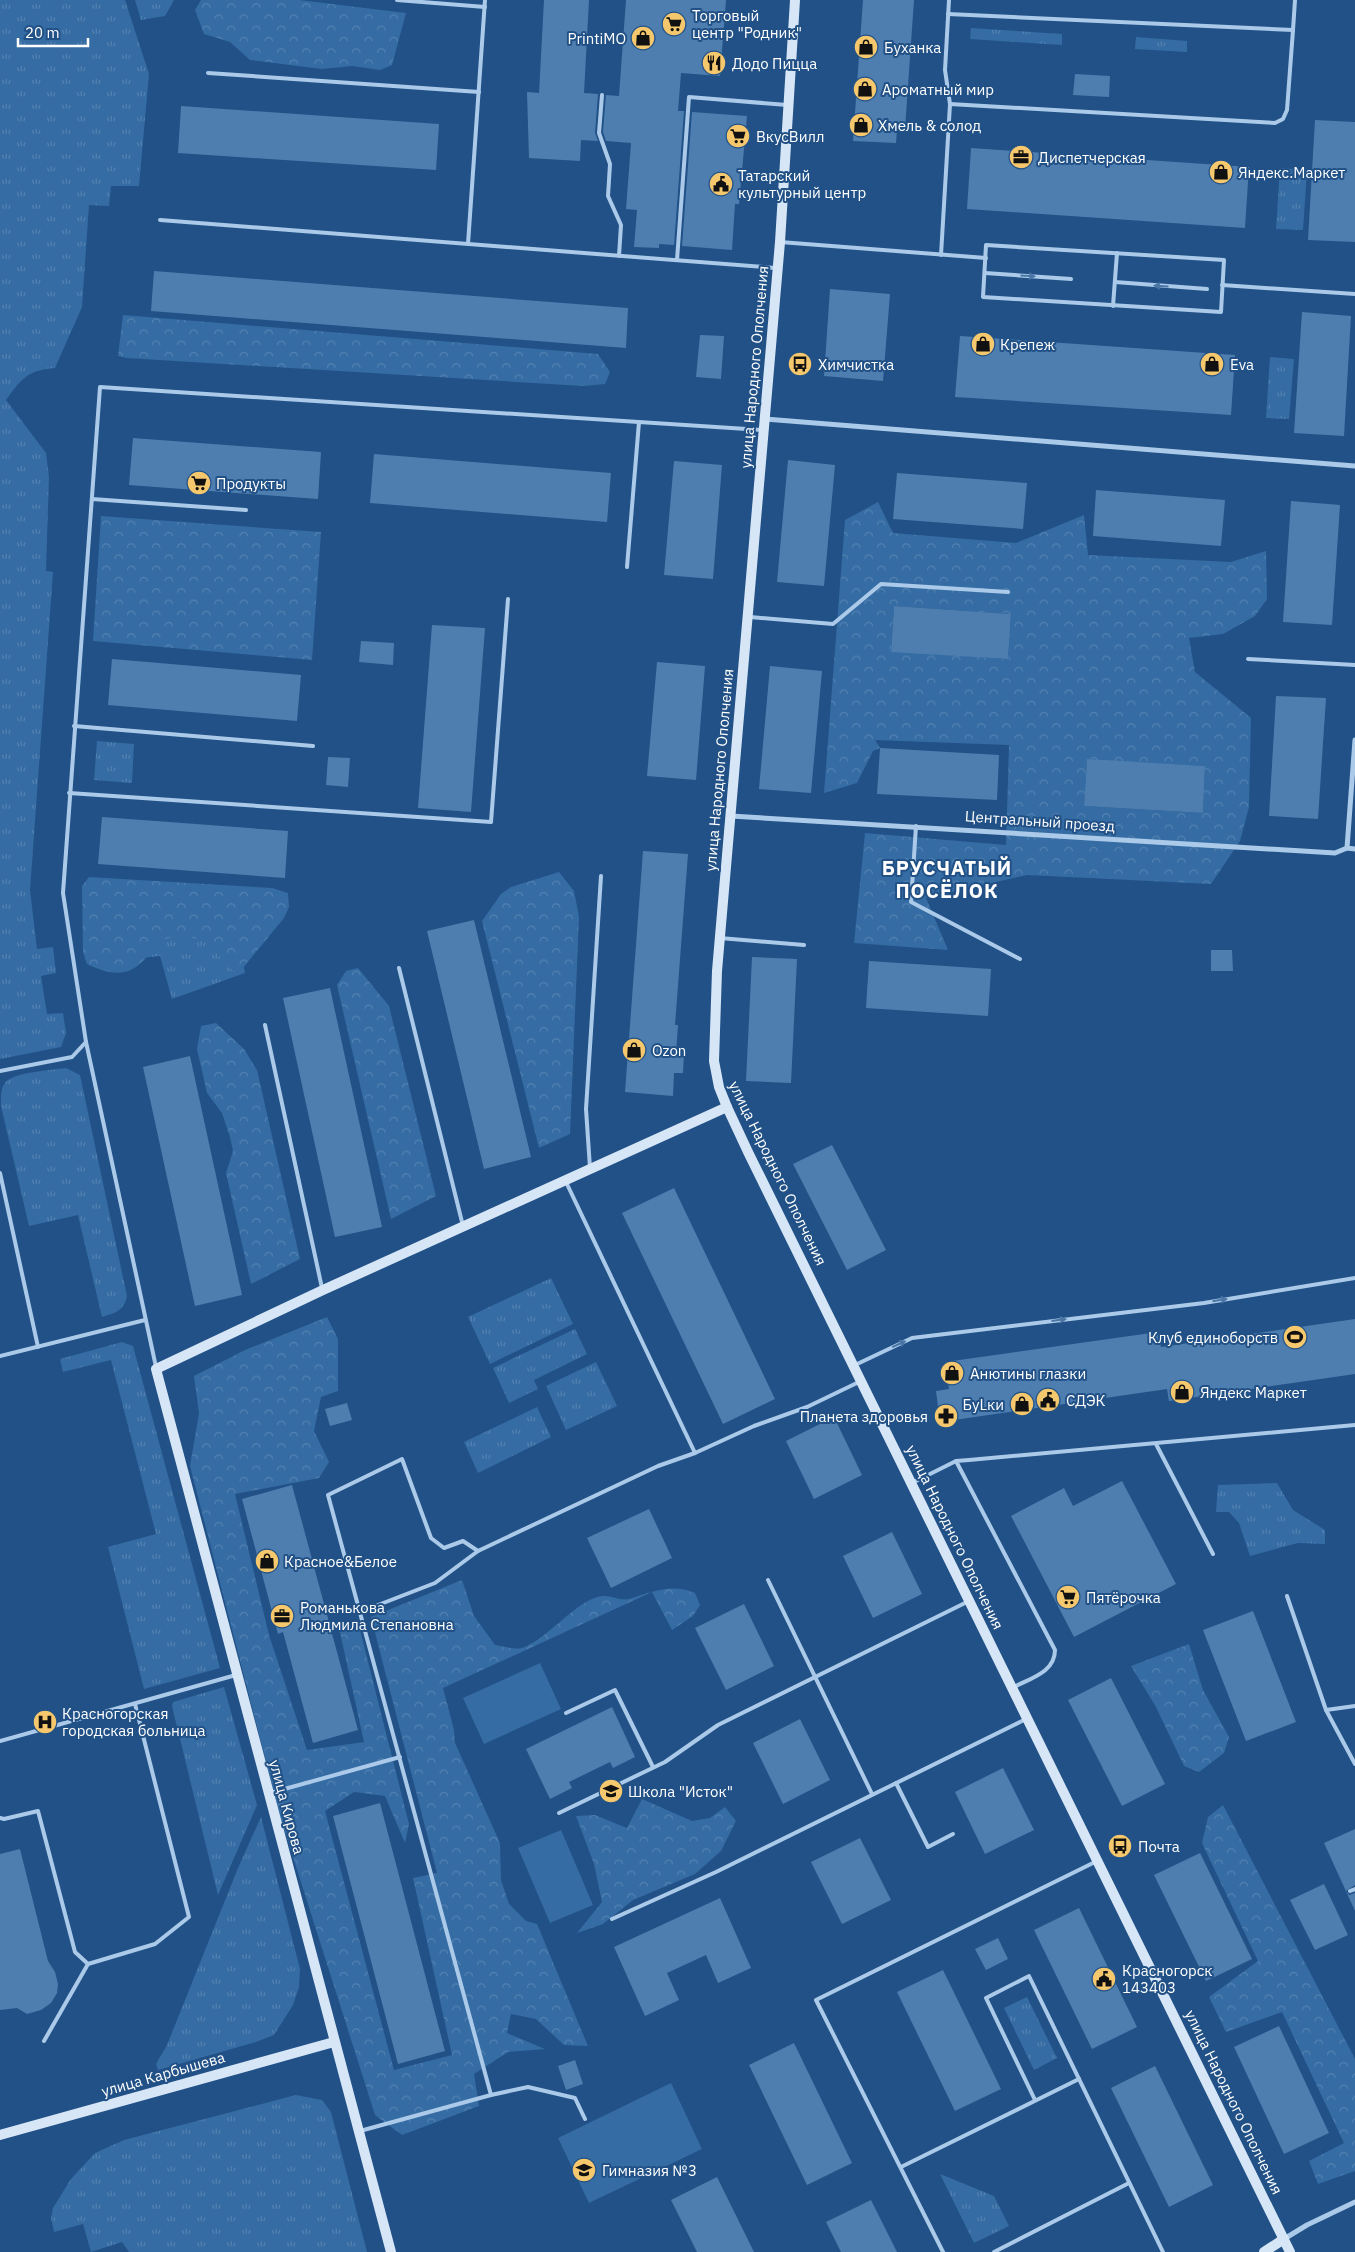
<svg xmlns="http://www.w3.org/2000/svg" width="1355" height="2252" font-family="'IBM Plex Sans',sans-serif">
<defs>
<pattern id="grass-tufts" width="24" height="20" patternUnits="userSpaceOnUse" patternTransform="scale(1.25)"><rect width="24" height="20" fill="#356ca3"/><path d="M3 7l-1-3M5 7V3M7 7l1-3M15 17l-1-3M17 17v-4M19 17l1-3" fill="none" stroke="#5382b1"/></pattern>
<pattern id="forest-crowns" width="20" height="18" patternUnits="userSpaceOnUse" patternTransform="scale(1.25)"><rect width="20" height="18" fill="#356ca3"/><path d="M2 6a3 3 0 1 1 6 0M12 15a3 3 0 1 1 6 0" fill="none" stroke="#5382b1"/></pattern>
</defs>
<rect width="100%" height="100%" fill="#215186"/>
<g fill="url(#grass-tufts)">
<path d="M0 0H125L149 74 139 186H111L109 206 89 205 82 307 55 368C28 370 21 379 6 400L46 453 49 477 46 571 53 572 30 890 37 949 53 947 56 973 41 976 47 1014 63 1013 66 1033 61 1047 0 1059Z"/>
<path d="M135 0H174L165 16 141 20Z"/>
<path d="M971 28 1062 34V45L970 39Z"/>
<path d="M1136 37 1187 41V52L1135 49Z"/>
<path d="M1280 168 1307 170 1303 230 1276 229Z"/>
<path d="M1270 357 1294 359 1289 419 1266 418Z"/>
<path d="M97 741 134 744 132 783 94 780Z"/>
<path d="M232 906 245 973 172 999 160 956 100 962Z"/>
<path d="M66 1068 80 1075 127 1296C124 1311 115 1313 102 1317L78 1215 29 1226 1 1106C1 1098 0 1090 5 1083 12 1072 53 1070 66 1068Z"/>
<path d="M551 1278 573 1324 490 1364 468 1317Z"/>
<path d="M575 1329 587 1354 534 1380 538 1389 509 1403 493 1368Z"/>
<path d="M122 1342 133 1346 220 1668 144 1689 108 1547 156 1534 111 1360 63 1372 60 1359Z"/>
<path d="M596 1362 617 1406 566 1430 546 1386Z"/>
<path d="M537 1407 551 1437 478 1473 464 1442Z"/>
<path d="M1277 1483 1293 1510 1325 1530V1544L1298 1543 1250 1556 1239 1523 1229 1512H1216L1218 1485Z"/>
<path d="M224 1687 257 1805 218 1895 172 1706 173 1702Z"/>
<path d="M261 1817 300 1969 299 1987 293 2005 274 2035 256 2042 158 2070 156 2064 167 2045 238 1868Z"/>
<path d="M1027 1997 1057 2058 1034 2070 1004 2008Z"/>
<path d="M296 2095 322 2100 331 2112 367 2252H129L122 2242 91 2252 83 2224 54 2232 51 2218 53 2208 71 2179 95 2153 124 2140Z"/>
<path d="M940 2174 994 2196 1009 2226 974 2243Z"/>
</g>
<g fill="url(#forest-crowns)" fill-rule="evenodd">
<path d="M201 0H299L406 13 392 65 380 70 352 66 322 69 250 60 230 42 204 34 195 10Z"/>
<path d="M123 315 598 354 610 372 605 384 583 386 127 358 118 356Z"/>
<path d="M878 502 893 533 1016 543 1084 515 1088 555 1231 562 1266 551 1267 599 1255 616 1223 634 1189 638 1195 672 1251 718 1249 807 1240 841 1211 884 1027 875 926 898 948 950 854 943 865 833 1006 845 1009 745 875 740 880 748 873 751 857 783 824 793 845 520ZM894 606 1011 614 1008 659 891 651ZM1087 760 1205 766 1203 813 1084 806Z"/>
<path d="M101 516 321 532 312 660 93 641Z"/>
<path d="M559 872 574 891 579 917 570 1134 539 1148 482 921 501 894 511 887Z"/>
<path d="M89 877 272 888 288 893 289 907 284 918 237 975C228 966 212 946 201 940 198 938 191 938 186 937 142 928 153 996 87 964L83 952 82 886Z"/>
<path d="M358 968 389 1006 436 1196 391 1219 337 985 346 971Z"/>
<path d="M216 1023 244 1049 257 1070 300 1259 251 1284 226 1173 233 1151 230 1137 222 1113 207 1093 197 1049 201 1026Z"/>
<path d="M327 1317 338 1339V1391L321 1397 314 1431 329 1462 319 1478 235 1494 269 1635 307 1750 364 1742 339 1628 358 1622 409 1824 405 1843 385 1796 354 1792 325 1811 394 2070 452 2055 413 1878 437 1873 371 1617 462 1580 474 1616 495 1645C502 1646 515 1650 522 1648 547 1640 577 1599 602 1596 611 1595 620 1601 629 1599 652 1592 672 1583 695 1593L700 1605 693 1616 672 1630 652 1592 443 1688 454 1730 455 1743 500 1843 501 1880 509 1904 526 1921 537 1924 588 2046 564 2045 536 2019 511 2014 507 2033 545 2049 508 2052 474 2074 479 2106 402 2135 375 2115 280 1816 190 1466 199 1413 194 1376 245 1350Z"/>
<path d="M1189 1644 1203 1690 1229 1737 1224 1753 1199 1772 1184 1766 1156 1707 1131 1666Z"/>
<path d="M642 1799 692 1821 710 1818 725 1807 736 1821 721 1851 695 1874 633 1900 603 1924 577 1933 602 1902 594 1864 576 1816 595 1815 627 1828Z"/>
<path d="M1223 1805 1355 2059V2171L1318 2184 1309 2161 1344 2143 1282 2012 1226 2032 1209 1997 1258 1961 1202 1843 1208 1817Z"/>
</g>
<g fill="#356ca3">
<path d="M540 1663 561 1709 484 1744 463 1698Z"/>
<path d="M561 1830 593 1905 550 1923 518 1848Z"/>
<path d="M671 2083 702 2149 589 2203 558 2138Z"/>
</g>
<g fill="#4e7eb0">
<path d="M544 0H589L584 93 598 94 595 133 598 141 581 140 580 161 529 158 527 92 539 93Z"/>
<path d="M626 0H726L720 76 681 73 678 111H684L674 245 659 244V248L634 247 637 210 626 209 631 143 606 141 603 132 606 95 619 96Z"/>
<path d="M863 0H914L905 129H897L896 143 853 141Z"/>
<path d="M1075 74 1110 76 1109 97 1073 95Z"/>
<path d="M181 106 439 124 436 170 178 153Z"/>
<path d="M692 112 747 116 739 204H735L732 250 682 246Z"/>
<path d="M1315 120 1355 122V242L1308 240Z"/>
<path d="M971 148 1249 167 1245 228 967 209Z"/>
<path d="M154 271 628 308 626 348 151 311Z"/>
<path d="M830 289 890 294 883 381 824 376Z"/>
<path d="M1302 312 1351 316 1344 436 1294 433Z"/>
<path d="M700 335 724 336 721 379 696 377Z"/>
<path d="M960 336 1235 355 1231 415 955 397Z"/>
<path d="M133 438 321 452 318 499 129 485Z"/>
<path d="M374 454 611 473 607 522 370 503Z"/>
<path d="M788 460 835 465 824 586 777 582Z"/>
<path d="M674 461 722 465 713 579 664 575Z"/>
<path d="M897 473 1027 483 1023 529 893 519Z"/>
<path d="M1096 490 1225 500 1221 546 1093 536Z"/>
<path d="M1291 501 1340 505 1332 625 1283 622Z"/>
<path d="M894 606 1011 614 1008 659 891 652Z"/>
<path d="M432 625 485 628 471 812 418 808Z"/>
<path d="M361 641 394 643 393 665 359 662Z"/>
<path d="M112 659 301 675 297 721 108 705Z"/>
<path d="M657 662 705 666 696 780 647 776Z"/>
<path d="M770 666 822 671 811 793 759 789Z"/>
<path d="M1276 696 1326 698 1318 819 1269 816Z"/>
<path d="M880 748 999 755 997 800 877 794Z"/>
<path d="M328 757 350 758 348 787 326 785Z"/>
<path d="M1087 759 1205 766 1203 813 1084 806Z"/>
<path d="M102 817 288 831 285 878 98 864Z"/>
<path d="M643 851 688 854 675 1025H678L676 1053 684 1054 683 1073H674L673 1096 625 1092Z"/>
<path d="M474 920 531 1157 484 1169 427 931Z"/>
<path d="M1211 950H1232L1233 971H1211Z"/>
<path d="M752 957 797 959 791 1083 746 1081Z"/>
<path d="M869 961 991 969 988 1016 866 1008Z"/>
<path d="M330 988 382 1227 335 1237 283 998Z"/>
<path d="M190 1056 242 1295 195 1306 143 1067Z"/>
<path d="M832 1145 886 1250 847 1270 793 1164Z"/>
<path d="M674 1188 775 1399 723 1424 622 1213Z"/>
<path d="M1355 1319V1374L1169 1401 1167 1389 940 1422 936 1391 949 1389 945 1362 1158 1332 1161 1347Z"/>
<path d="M347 1403 352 1420 330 1426 325 1409Z"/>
<path d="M834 1417 862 1475 814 1499 786 1441Z"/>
<path d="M1122 1481 1176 1584 1074 1637 1011 1516 1064 1488 1073 1506Z"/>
<path d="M292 1485 358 1730 313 1743 283 1632 278 1634 242 1499Z"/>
<path d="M649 1509 672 1558 611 1588 587 1538Z"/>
<path d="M892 1532 922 1594 873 1618 843 1556Z"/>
<path d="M744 1604 774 1666 726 1690 695 1628Z"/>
<path d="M1253 1611 1296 1722 1246 1741 1203 1630Z"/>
<path d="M1111 1678 1165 1784 1122 1806 1068 1700Z"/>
<path d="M612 1707 635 1757 613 1768 610 1762 569 1782 572 1788 550 1799 526 1749Z"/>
<path d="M800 1719 830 1780 783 1804 753 1743Z"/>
<path d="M1003 1768 1034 1830 985 1854 955 1792Z"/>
<path d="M380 1803 445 2051 398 2064 333 1816Z"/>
<path d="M1355 1829V1885L1346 1891 1349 1895 1355 1893V1911L1324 1843Z"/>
<path d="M860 1838 891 1900 842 1924 811 1862Z"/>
<path d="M20 1849 48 1961 55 1972 58 1984 57 1993 51 2003 41 2010 27 2014 17 2008 0 2010V1854Z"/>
<path d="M1200 1853 1252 1959 1206 1981 1154 1875Z"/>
<path d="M1324 1884 1348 1935 1315 1950 1290 1900Z"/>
<path d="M720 1898 751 1968 718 1983 706 1955 667 1973 679 2000 645 2016 614 1947Z"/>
<path d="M1079 1908 1137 2027 1092 2049 1034 1930Z"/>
<path d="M998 1938 1008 1959 986 1970 975 1949Z"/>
<path d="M943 1970 1001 2089 955 2111 897 1992Z"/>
<path d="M1279 2026 1329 2133 1284 2154 1234 2047Z"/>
<path d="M794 2043 852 2163 807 2185 749 2065Z"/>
<path d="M575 2060 583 2084 566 2090 558 2066Z"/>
<path d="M1155 2066 1213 2185 1169 2207 1111 2088Z"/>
<path d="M717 2177 754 2252H697L671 2200Z"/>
<path d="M871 2200 897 2252H841L826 2222Z"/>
</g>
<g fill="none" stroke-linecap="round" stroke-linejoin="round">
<g stroke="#abcae9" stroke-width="4">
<path d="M397 0 485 7"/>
<path d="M949 0 945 70 950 104"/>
<path d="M948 14 1293 30 1295 0"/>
<path d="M208 73 479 92"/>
<path d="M602 95 599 133 610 164 608 196 621 225 619 256"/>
<path d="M160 220 776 268"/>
<path d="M780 242 986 258"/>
<path d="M468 244 485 0"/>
<path d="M986 245 1224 260 1221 312 983 297Z"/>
<path d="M941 255 950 104 1275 123 1283 119 1287 110 1293 30"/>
<path d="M677 260 689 97 787 105"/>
<path d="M985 273 1071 279"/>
<path d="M1115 282 1207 289"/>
<path d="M1222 285 1355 294"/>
<path d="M1113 306 1117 253"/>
<path d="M92 499 246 510"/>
<path d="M627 567 639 422"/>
<path d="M750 617 833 624 881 584 1008 592"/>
<path d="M1248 659 1355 665"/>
<path d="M74 726 313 746"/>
<path d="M69 793 491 822 508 599"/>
<path d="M916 826 911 902 1020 959"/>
<path d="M720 938 804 945"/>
<path d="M399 968 463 1226"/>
<path d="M265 1025 322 1288"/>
<path d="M0 1071 72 1057 86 1042"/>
<path d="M590 1168 586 1109 601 876"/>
<path d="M0 1173 38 1347"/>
<path d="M566 1182 695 1453"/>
<path d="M0 1356 145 1320"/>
<path d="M855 1365 912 1338 1204 1303 1355 1278"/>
<path d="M156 1367 86 1042 63 893 100 387 762 430"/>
<path d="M1156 1444 1213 1554"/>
<path d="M956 1461 1055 1650C1055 1672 1031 1678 1014 1687"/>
<path d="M912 1483 956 1461 969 1460 1355 1425"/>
<path d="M768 1580 872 1794"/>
<path d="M1287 1596 1326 1710 1355 1764"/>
<path d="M360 1612 435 1583 478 1551 658 1466 695 1453 754 1426 807 1407 861 1381"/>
<path d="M1326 1710 1355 1706"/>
<path d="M566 1713 615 1690 653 1767"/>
<path d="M0 1741 236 1675"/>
<path d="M896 1783 928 1847 953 1834"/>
<path d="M270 1793 400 1757"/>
<path d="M559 1813 665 1762 718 1725 967 1602"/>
<path d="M0 1818 4 1819 38 1811 75 1952 88 1964"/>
<path d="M1350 1891 1355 1889"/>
<path d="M612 1919 716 1872 1026 1719"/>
<path d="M44 2041 88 1964 155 1944 189 1917 135 1704"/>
<path d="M491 2095 528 2087 575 2098 585 2119"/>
<path d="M1035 2100 986 1998 1029 1976 1163 2252"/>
<path d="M360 2131 491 2095 328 1495 402 1459 431 1538 444 1548 463 1541 478 1551"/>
<path d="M901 2167 1079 2079"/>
<path d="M943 2252 816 2000 1097 1861"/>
<path d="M994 2252 1129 2183"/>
</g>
<g stroke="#abcae9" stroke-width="5">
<path d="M765 419 1355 466"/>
<path d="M1355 740 1347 848 1355 849"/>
<path d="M731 816 1335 853 1347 848"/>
<path d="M1284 2239 1307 2225 1355 2202"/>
</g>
<g stroke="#d6e6f7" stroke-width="10">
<path d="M795 0 780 242 717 971 714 1061 719 1087 727 1107 748 1152 1290 2252"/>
<path d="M0 2135 334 2042"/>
<path d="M391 2252 156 1369 323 1290 727 1107"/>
<path d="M1264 2252 1284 2239"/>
</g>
</g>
<defs><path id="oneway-solid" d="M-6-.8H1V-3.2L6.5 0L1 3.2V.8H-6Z" transform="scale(1.25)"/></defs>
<g fill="#4a75a4">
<use href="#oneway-solid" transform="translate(1028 276) rotate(4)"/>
<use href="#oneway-solid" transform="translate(1161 286) rotate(-176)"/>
<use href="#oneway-solid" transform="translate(1220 1300) rotate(-9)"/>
<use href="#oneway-solid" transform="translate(1059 1320) rotate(-7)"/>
<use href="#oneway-solid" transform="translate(899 1344) rotate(-24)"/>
</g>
<defs>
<g id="supermarket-disc" transform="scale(1.25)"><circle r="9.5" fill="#f6c86d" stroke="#215186"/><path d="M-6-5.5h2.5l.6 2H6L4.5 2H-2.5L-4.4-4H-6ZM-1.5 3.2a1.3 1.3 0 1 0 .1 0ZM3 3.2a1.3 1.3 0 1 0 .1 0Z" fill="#111"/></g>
<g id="shop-disc" transform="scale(1.25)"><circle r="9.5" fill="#f6c86d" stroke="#215186"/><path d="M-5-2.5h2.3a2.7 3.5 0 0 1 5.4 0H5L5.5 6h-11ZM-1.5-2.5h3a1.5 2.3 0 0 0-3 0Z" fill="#111"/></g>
<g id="restaurant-disc" transform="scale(1.25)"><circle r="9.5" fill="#f6c86d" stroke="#215186"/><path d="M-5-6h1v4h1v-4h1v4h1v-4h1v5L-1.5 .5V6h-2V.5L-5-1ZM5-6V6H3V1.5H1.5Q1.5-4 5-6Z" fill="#111"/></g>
<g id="office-disc" transform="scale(1.25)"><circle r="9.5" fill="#f6c86d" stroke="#215186"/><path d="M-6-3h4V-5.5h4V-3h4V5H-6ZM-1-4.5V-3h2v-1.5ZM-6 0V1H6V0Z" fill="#111"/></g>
<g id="civic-disc" transform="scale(1.25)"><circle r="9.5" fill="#f6c86d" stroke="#215186"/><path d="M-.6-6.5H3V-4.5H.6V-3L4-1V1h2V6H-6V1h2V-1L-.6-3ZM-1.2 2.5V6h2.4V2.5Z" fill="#111"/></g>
<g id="bus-disc" transform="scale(1.25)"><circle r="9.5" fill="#f6c86d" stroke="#215186"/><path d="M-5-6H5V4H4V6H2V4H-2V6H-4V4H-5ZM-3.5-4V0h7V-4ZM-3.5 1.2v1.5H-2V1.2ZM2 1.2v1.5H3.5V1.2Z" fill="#111"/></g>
<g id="stadium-disc" transform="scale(1.25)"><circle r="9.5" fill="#f6c86d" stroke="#215186"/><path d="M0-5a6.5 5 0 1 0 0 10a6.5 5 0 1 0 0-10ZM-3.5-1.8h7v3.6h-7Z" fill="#111"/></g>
<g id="pharmacy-disc" transform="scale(1.25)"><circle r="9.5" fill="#f6c86d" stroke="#215186"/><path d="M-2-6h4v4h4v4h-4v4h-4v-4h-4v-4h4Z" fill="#111"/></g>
<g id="hospital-disc" transform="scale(1.25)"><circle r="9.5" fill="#f6c86d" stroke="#215186"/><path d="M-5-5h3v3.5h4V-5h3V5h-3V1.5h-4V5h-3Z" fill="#111"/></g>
<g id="school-disc" transform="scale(1.25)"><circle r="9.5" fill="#f6c86d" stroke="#215186"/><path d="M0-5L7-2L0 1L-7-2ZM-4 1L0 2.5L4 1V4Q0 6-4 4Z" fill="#111"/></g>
</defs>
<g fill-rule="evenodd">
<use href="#supermarket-disc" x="674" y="24"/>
<use href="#shop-disc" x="643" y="38"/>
<use href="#shop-disc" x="866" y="47"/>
<use href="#restaurant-disc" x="714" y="63"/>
<use href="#shop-disc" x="865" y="89"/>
<use href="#shop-disc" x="861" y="125"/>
<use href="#supermarket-disc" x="738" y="136"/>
<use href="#office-disc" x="1021" y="157"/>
<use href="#shop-disc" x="1221" y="172"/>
<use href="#civic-disc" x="721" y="184"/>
<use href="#shop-disc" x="983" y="344"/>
<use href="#bus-disc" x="800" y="364"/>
<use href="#shop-disc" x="1212" y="364"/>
<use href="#supermarket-disc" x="199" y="483"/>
<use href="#shop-disc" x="634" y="1050"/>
<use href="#stadium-disc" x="1295" y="1337"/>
<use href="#shop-disc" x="952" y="1373"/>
<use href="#shop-disc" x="1182" y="1392"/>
<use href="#civic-disc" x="1048" y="1400"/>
<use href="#shop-disc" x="1022" y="1404"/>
<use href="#pharmacy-disc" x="946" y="1416"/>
<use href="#shop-disc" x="267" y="1561"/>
<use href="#supermarket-disc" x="1068" y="1597"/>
<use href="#office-disc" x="282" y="1616"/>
<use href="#hospital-disc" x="45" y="1722"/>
<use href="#school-disc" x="611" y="1791"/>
<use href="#bus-disc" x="1120" y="1846"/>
<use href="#civic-disc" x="1104" y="1979"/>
<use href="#school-disc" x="584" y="2170"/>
</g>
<g text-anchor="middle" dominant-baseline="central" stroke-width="4" stroke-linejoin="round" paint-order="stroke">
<g font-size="15" fill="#fff" stroke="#215186" text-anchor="start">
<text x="692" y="15">Торговый<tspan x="692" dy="17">центр "Родник"</tspan></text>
<text x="626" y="38" text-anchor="end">PrintiMO</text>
<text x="884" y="47">Буханка</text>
<text x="732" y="63">Додо Пицца</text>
<text x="882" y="89">Ароматный мир</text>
<text x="878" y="125">Хмель &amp; солод</text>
<text x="756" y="136">ВкусВилл</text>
<text x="1038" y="157">Диспетчерская</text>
<text x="1238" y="172">Яндекс.Маркет</text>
<text x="738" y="175">Татарский<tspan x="738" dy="17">культурный центр</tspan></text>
<text x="1000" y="344">Крепеж</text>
<text x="818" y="364">Химчистка</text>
<text x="1230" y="364">Eva</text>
<text x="216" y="483">Продукты</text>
<text x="652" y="1050">Ozon</text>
<text x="1278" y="1337" text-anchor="end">Клуб единоборств</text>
<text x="970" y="1373">Анютины глазки</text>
<text x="1200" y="1392">Яндекс Маркет</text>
<text x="1066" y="1400">СДЭК</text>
<text x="1004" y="1404" text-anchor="end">БуLки</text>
<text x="928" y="1416" text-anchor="end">Планета здоровья</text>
<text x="284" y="1561">Красное&amp;Белое</text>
<text x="1086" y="1597">Пятёрочка</text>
<text x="300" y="1607">Романькова<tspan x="300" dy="17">Людмила Степановна</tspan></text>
<text x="62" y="1713">Красногорская<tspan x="62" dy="17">городская больница</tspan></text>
<text x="628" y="1791">Школа "Исток"</text>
<text x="1138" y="1846">Почта</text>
<text x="1122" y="1970">Красногорск<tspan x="1122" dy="17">143403</tspan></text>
<text x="602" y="2170">Гимназия №3</text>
</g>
<g font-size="15" fill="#fff" stroke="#215186">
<text transform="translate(754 367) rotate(-85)">улица Народного Ополчения</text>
<text transform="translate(719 770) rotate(-85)">улица Народного Ополчения</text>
<text transform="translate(1040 821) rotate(4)">Центральный проезд</text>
<text transform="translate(778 1173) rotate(64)">улица Народного Ополчения</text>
<text transform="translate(955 1537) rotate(64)">улица Народного Ополчения</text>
<text transform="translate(287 1807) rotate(75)">улица Кирова</text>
<text transform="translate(163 2074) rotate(-16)">улица Карбышева</text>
<text transform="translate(1234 2102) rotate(64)">улица Народного Ополчения</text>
</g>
<g font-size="20" font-weight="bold" letter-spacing="1" fill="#fff" stroke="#215186">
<text x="947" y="867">БРУСЧАТЫЙ<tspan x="947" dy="23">ПОСЁЛОК</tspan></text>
</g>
</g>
<path d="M18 38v8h70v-8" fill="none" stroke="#ffffff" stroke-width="2.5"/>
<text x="25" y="38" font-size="15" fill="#ffffff" stroke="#215186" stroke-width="4" paint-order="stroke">20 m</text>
</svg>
